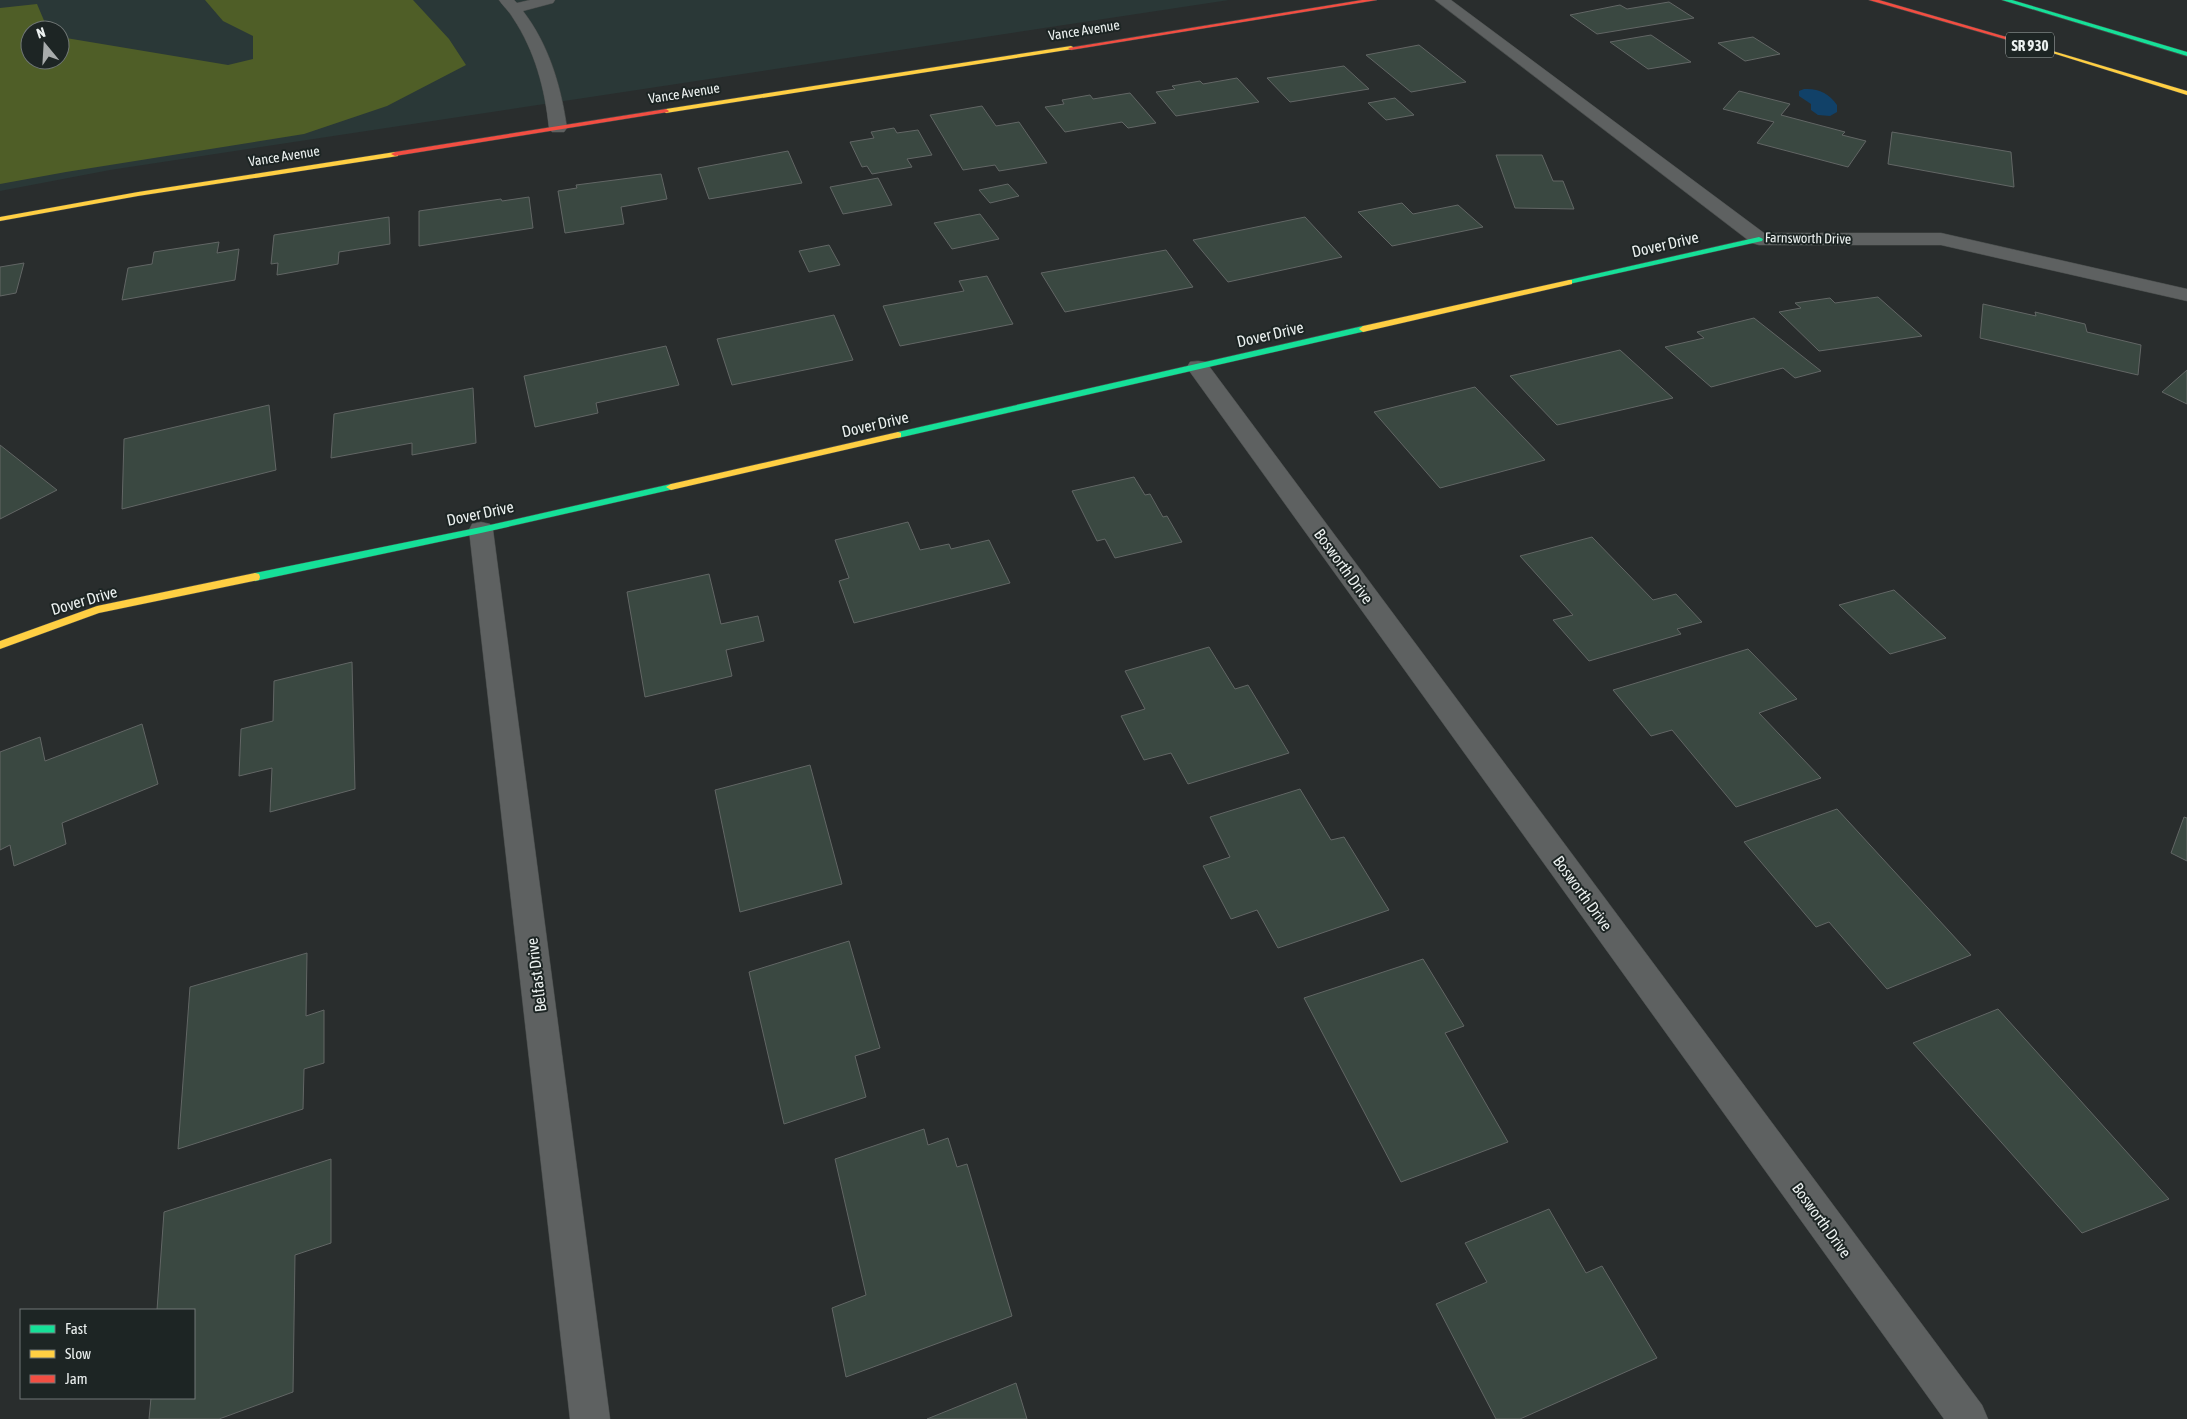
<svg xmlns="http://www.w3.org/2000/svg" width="2187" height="1419" font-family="'Asap Condensed',sans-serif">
<rect width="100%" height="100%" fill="#292d2d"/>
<path fill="#2a3837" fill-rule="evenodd" d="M0 0H1229L110 170 0 191ZM30 30H60V60H30Z"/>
<path fill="#4f5e27" d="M205 0H413L449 39 466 65 387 106 304 134 66 172 0 184V8L37 4 48 30H30V60H60V37L228 65 253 59V36L223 21Z"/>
<path fill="#114168" d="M1804 89C1818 88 1829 93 1837 105V112L1830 116 1818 115 1811 110V104L1799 96V91Z"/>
<g fill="#3a4841" stroke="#626665">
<path d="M1669 2 1694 18 1597 34 1570 15 1620 5 1627 9Z"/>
<path d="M1651 35 1691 62 1648 69 1610 42Z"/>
<path d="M1753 37 1780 54 1745 61 1718 43Z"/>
<path d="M1419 45 1453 72 1466 82 1411 92 1366 55Z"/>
<path d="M1344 66 1369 89 1290 102 1267 78Z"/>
<path d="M1237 78 1259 102 1176 116 1156 92 1175 89 1172 86 1200 81 1203 84Z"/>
<path d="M1739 91 1790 104 1781 115 1845 132 1842 135 1866 141 1848 167 1757 143 1774 122 1723 109Z"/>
<path d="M1130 93 1156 123 1128 128 1122 122 1065 132 1045 107 1064 104 1062 100 1090 95 1093 99Z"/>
<path d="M1395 98 1414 115 1386 120 1368 103Z"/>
<path d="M982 106 996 126 1019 122 1047 163 999 171 995 165 963 170 930 115Z"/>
<path d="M894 128 897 133 918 130 932 155 907 159 912 167 872 174 867 166 862 167 850 142 874 138 871 132Z"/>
<path d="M1892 132 2011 152 2014 187 1888 164Z"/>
<path d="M788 151 802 183 709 199 698 168Z"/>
<path d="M1496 155H1542L1553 181H1563L1574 209 1515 208Z"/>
<path d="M661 174 667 199 621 207 624 224 565 233 558 191 577 188 576 185Z"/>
<path d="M878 178 892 205 843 214 830 187Z"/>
<path d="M1008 184 1019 196 990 203 979 190Z"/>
<path d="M529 197 533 228 419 246V211L501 199 502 201Z"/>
<path d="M1402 203 1413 214 1458 205 1483 227 1392 246 1358 212Z"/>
<path d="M980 214 999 239 952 249 934 223Z"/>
<path d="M389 217 390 244 339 252 338 264 277 275 278 263 271 264 274 235Z"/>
<path d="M1305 217 1342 257 1228 282 1193 240Z"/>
<path d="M219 242 217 253 239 249 235 280 122 300 128 268 152 264 154 252Z"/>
<path d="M829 245 840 265 809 272 799 251Z"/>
<path d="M1166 250 1193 287 1065 312 1041 273Z"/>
<path d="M24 263 16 293 0 296V267Z"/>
<path d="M987 276 1013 324 900 346 883 306 964 291 959 281Z"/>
<path d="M1878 297 1922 336 1819 351 1779 312 1801 308 1795 303 1830 298 1835 303Z"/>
<path d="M1983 304 2036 316 2035 312 2085 324 2087 332 2141 345 2138 375 1980 338Z"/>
<path d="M834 315 853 360 732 385 717 339Z"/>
<path d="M1754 318 1821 371 1795 378 1783 368 1711 387 1665 347 1704 338 1697 332Z"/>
<path d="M666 346 679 385 596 403 598 413 535 427 524 376Z"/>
<path d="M1620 350 1673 398 1557 425 1510 376Z"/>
<path d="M2187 370V404L2162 392Z"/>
<path d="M1475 387 1545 460 1440 488 1374 412Z"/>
<path d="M473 388 476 443 412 455V443L331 458 334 414Z"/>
<path d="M269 405 276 470 122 509 124 439Z"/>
<path d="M0 445 57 490 0 519Z"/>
<path d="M1134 477 1145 495 1150 494 1163 517 1167 516 1182 542 1115 558 1105 539 1097 541 1072 491Z"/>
<path d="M908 522 920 550 949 544 951 549 989 540 1010 583 854 623 839 581 849 578 835 540Z"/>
<path d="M1592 537 1653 600 1676 594 1702 622 1677 629 1681 634 1589 661 1553 620 1573 615 1520 556Z"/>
<path d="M709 574 721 624 758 616 764 641 726 650 732 676 645 697 627 592Z"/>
<path d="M1894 590 1946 638 1890 654 1839 605Z"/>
<path d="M1209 647 1235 689 1248 685 1289 753 1188 784 1171 753 1144 760 1121 716 1145 709 1125 671Z"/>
<path d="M1748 649 1797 699 1759 713 1821 778 1736 807 1672 730 1651 736 1613 690Z"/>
<path d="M352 662 355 789 270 812 272 768 239 776 241 729 273 721 274 681Z"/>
<path d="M142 724 158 784 62 823 66 844 14 866 10 845 0 850V752L40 737 45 761Z"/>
<path d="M810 765 842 884 740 912 715 790Z"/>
<path d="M1300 789 1331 840 1344 837 1389 910 1278 948 1257 910 1231 919 1203 866 1230 857 1210 817Z"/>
<path d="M1837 809 1971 955 1887 989 1829 922 1816 927 1744 842Z"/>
<path d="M2184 817 2187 818V861L2171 853Z"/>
<path d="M849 941 880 1048 855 1056 866 1097 784 1124 749 972Z"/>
<path d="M307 953 306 1016 324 1010V1063L304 1069 303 1109 178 1149 190 987Z"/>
<path d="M1423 959 1464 1026 1445 1033 1508 1142 1401 1182 1304 998Z"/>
<path d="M1998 1009 2169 1199 2082 1233 1913 1043Z"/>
<path d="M924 1129 928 1145 948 1138 957 1167 967 1164 1012 1316 846 1377 832 1308 866 1295 835 1159Z"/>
<path d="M331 1159V1243L295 1255 293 1392 219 1419H149L151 1398H194V1310H157L164 1212Z"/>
<path d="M1549 1209 1586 1273 1602 1266 1657 1358 1520 1419H1496L1436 1304 1487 1282 1465 1243Z"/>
<path d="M1016 1383 1027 1419H927Z"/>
</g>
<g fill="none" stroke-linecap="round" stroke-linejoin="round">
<g stroke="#464a49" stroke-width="1">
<path id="lane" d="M499 0H514L517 3 530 0H555L553 3 523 11C549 45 561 86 567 128L564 132H552L549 128C545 89 535 51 513 18 509 11 503 6 499 0Z"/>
</g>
<g stroke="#464a49" stroke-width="1">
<g id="street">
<path d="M1435 0H1451L1764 233H1941L2187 289V301L1941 245H1759L1752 243Z"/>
<path d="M1198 361 1206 362 1982 1405 1988 1419H1944L1190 372 1187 367 1190 362Z"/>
<path d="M481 522 490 524 493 530 610 1419H570L469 530 472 524Z"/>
</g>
</g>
<g stroke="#464a49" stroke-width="1">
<g id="fast">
<path d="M2002 0H2012L2187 52V56Z"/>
<path d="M1759 237 1763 239 1762 241 1569 284 1565 282 1569 280Z"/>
<path d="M1363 326 1366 327V331L898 438 893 435 898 432Z"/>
<path d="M671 484 674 485 676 487 674 489 481 533 255 581 250 577 255 573 481 527Z"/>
</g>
</g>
<g stroke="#464a49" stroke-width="1">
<g id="slow">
<path d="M1071 46 1073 47V49L666 113 663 111 666 109Z"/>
<path d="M2046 49 2187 91V95L2046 51Z"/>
<path d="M395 152H398V156L138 196 0 221V217L138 192Z"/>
<path d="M1569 280H1572V284L1363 332 1359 329 1363 326Z"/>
<path d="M898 432 901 433V437L671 490 666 487 671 484Z"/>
<path d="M255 573 259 574 260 577 259 580 99 613 0 649V641L97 606Z"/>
</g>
</g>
<g stroke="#464a49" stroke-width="1">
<g id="jam">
<path d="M1362 0H1377L1071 50 1068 48Z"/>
<path d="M1869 0H1879L2051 50 2046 51Z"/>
<path d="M666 109 669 111 668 112 395 156 391 154 395 152Z"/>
</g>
</g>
<use href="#lane" fill="#5e6161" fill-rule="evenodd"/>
<use href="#street" fill="#5e6161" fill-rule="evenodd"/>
<use href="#fast" fill="#16e098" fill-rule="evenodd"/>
<use href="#slow" fill="#ffcf43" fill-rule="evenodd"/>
<use href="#jam" fill="#f24e42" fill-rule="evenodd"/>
</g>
<g text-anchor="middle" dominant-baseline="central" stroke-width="4" stroke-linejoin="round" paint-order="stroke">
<g font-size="14" fill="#ecf1f0" stroke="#1d2524">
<text transform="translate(1084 30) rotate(-9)">Vance Avenue</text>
<text transform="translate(684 93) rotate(-9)">Vance Avenue</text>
<text transform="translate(284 156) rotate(-9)">Vance Avenue</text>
<text transform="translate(1808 238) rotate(1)">Farnsworth Drive</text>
</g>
<rect fill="#1d2524" stroke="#aeb4b3" stroke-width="1" x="2006" y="32.5" width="48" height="25" rx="4"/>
<g font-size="15" font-weight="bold" fill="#ecf1f0">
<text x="2030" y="45">SR 930</text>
</g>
<g font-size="16" fill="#ecf1f0" stroke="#1d2524">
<text transform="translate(1665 244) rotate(-13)">Dover Drive</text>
<text transform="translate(1270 334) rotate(-13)">Dover Drive</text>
<text transform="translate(875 424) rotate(-13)">Dover Drive</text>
<text transform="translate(480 513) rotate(-12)">Dover Drive</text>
<text transform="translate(1344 566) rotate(54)">Bosworth Drive</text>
<text transform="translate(84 600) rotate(-16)">Dover Drive</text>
<text transform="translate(1583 893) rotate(54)">Bosworth Drive</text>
<text transform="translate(536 975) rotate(-97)">Belfast Drive</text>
<text transform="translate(1822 1220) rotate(54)">Bosworth Drive</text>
</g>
</g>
<rect x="20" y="1309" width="175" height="90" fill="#1d2524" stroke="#707776"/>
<rect x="30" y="1325" width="25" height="8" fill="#16e098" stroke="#707776"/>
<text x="65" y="1334" font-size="15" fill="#ecf1f0">Fast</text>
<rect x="30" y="1350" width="25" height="8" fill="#ffcf43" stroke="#707776"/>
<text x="65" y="1359" font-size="15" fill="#ecf1f0">Slow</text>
<rect x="30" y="1375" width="25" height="8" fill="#f24e42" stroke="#707776"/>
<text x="65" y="1384" font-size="15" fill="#ecf1f0">Jam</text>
<g transform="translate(45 45) rotate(342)"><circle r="24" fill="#1d2524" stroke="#707776"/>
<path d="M0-4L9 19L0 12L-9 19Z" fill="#a8acac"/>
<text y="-8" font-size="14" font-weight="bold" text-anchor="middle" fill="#ecf1f0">N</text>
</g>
</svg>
